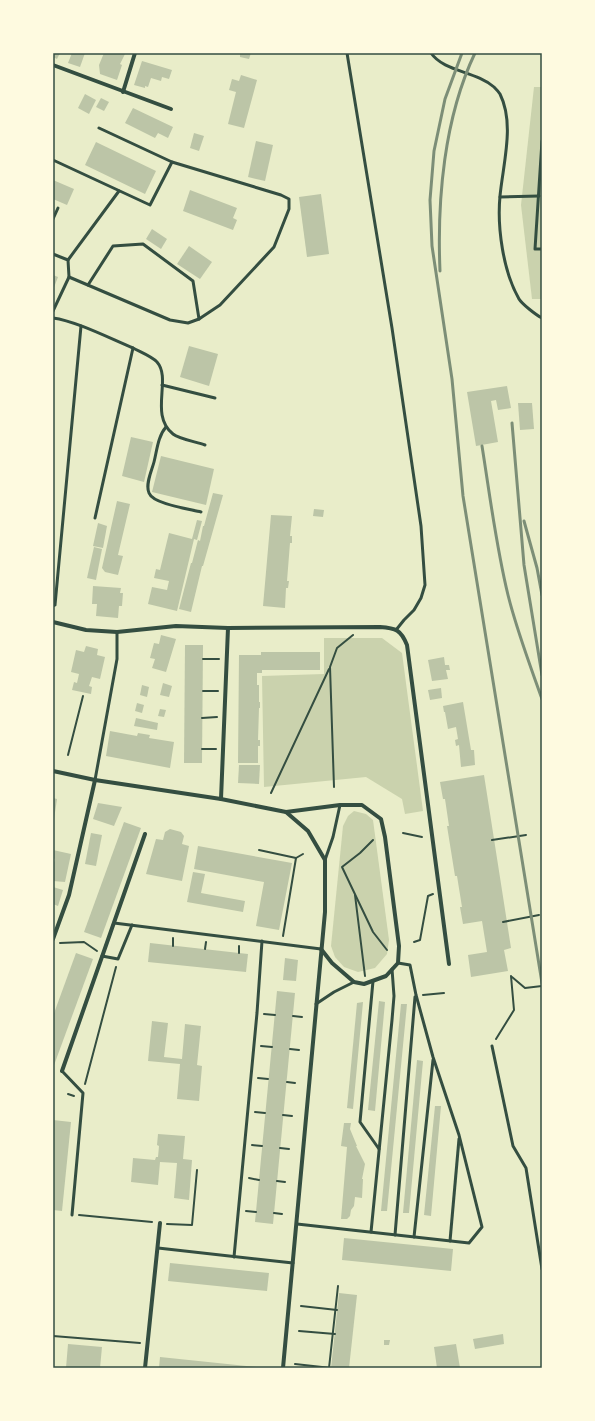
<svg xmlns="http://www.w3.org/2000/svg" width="595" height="1421" font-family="'PT Sans Narrow',sans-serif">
<rect width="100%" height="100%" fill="#e9edc9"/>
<g fill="#cad2ad">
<path d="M534 87H542V299H532L521 205Z"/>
<path d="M324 638H382L402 653 423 811 405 814 402 799 366 777 264 787 262 676 324 674Z"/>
<path d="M354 811 366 814 373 820 389 940 387 954 375 968 358 972 344 967 335 957 331 946 343 826 348 816Z"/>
</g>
<g fill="#bcc5a7">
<path d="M55 53H60L57 59 53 57Z"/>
<path d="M72 53H85L80 67 68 63Z"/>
<path d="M104 53 125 54 120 64 122 65 117 80 100 74 99 65Z"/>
<path d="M240 53H251L249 59 240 57Z"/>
<path d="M142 61 172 70 169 79 162 77 161 81 151 78 148 87 145 86V88L134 85Z"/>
<path d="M241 75 257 80 244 128 228 124 236 92 229 90 232 79 239 81Z"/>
<path d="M85 94 96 100 89 114 78 108Z"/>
<path d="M101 98 109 102 104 111 96 107Z"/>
<path d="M133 108 173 127 168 138 158 133 155 138 125 123Z"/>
<path d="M194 133 204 136 199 151 190 148Z"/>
<path d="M256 141 273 145 265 181 248 177Z"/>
<path d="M96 142 156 171 145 194 85 165Z"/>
<path d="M53 180 74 189 67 205 53 199Z"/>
<path d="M190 190 237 208 233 218 237 220 233 230 183 211Z"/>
<path d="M321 194 329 254 307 257 299 197Z"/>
<path d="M152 229 167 239 161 249 146 239Z"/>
<path d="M189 246 212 262 200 279 177 264Z"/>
<path d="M53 275 58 277 53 290Z"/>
<path d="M189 346 218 354 209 386 180 377Z"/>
<path d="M507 386 511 408 498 410 496 400 491 401 498 442 476 446 467 392Z"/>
<path d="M518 403H532L534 429 520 430Z"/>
<path d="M131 437 153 442 144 482 122 476Z"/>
<path d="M161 456 214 469 206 505 152 492Z"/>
<path d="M213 493 223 495 203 566H202L191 612 179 609 191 563H192L198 540 200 541 203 526H204Z"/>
<path d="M117 501 130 504 118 555 123 556 118 575 105 572 102 568Z"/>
<path d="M314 509 324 510 323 517 313 516Z"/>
<path d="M271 515 292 516 290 536H292V543H290L287 581H289L288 588H286L285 608 263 606Z"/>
<path d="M197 520 202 521 197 540 194 539 177 611 148 604 152 587 167 590 169 581 154 578 156 569 160 570 169 533 192 539Z"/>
<path d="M98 523 107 526 103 548 93 546Z"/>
<path d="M94 547 102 549 96 580 87 578Z"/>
<path d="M93 586 121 588 120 593H123L122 606H119L118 618 96 616 97 604H92Z"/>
<path d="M161 635 176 639 166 672 152 668 155 659 150 658 154 643 159 644Z"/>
<path d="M185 645H203L202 763H184Z"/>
<path d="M86 646 98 649 97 655 105 657 100 679 92 677 89 686 92 687 91 694 72 690 74 682 77 683 79 674 71 672 76 650 84 652Z"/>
<path d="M261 652H320V670H262V673H257V685H259V702H260V708H259L258 740H260V746H258V763H238L239 655H261Z"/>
<path d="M444 657 445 665H449L450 670H446L448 679 432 681 428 660Z"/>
<path d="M163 683 172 686 169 697 160 695Z"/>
<path d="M142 685 149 687 147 697 140 695Z"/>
<path d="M441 688 442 698 430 700 428 690Z"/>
<path d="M463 702 471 750H474L475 765 461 767 459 745 456 746 455 740 458 739 456 727 448 729 445 712H444L443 706Z"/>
<path d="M137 703 144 705 142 713 135 711Z"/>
<path d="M160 709 166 710 164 717 158 716Z"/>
<path d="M136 718 158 723 157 730 134 726Z"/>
<path d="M110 731 137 736 138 733 150 735 149 738 174 742 170 768 106 756Z"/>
<path d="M239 765H260L259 784 238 783Z"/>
<path d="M484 775 511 948 504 950 508 971 471 977 468 955 487 952 482 921 463 924 460 907H462L457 876H455L447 826H449L445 799H443L440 782Z"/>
<path d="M53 798 57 799 54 819H53Z"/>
<path d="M98 803 122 807 114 826 93 819Z"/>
<path d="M124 822 141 828 101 938 84 932Z"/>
<path d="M170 829 181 832 184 836 182 844 189 846 182 881 146 874 156 839 163 840 165 832Z"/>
<path d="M91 833 102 835 96 866 85 864Z"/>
<path d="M198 846 292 863 279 930 256 926 264 882 194 869Z"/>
<path d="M53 850 71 854 65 882 53 881V866L55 859 53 858Z"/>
<path d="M193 872 205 874 201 893 245 901 243 912 187 902Z"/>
<path d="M53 887 63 890 58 906 53 904Z"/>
<path d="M150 943 248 954 246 972 148 962Z"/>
<path d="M76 953 93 959 53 1068V1016Z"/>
<path d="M285 958 298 960 296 981 283 980Z"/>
<path d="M277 991 295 993 273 1224 255 1222Z"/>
<path d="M379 1001 385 1002 375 1111 368 1110Z"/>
<path d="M363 1002 353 1109 347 1108 357 1003Z"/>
<path d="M401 1004H407L387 1211H381Z"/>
<path d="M152 1021 168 1023 164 1057 182 1059 185 1024 201 1026 197 1065 202 1066 199 1101 177 1099 180 1064 148 1061Z"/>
<path d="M417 1060 423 1061 409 1213H403Z"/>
<path d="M435 1106H441L431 1216 424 1215Z"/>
<path d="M53 1120 71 1122 62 1211 53 1210Z"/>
<path d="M344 1123H351L350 1129 357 1146H356L365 1164 362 1179H363L362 1198 355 1197 354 1206 351 1210 350 1216 347 1219H341L347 1147 341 1146Z"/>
<path d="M158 1134 185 1136 183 1159 192 1160 189 1200 174 1198 177 1163 160 1162 158 1185 131 1182 133 1158 155 1160 156 1157H158L159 1146 157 1145Z"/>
<path d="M344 1238 453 1249 451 1271 342 1260Z"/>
<path d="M170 1263 269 1273 267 1291 168 1281Z"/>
<path d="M339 1293 357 1295 349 1368H331Z"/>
<path d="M503 1334 504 1344 475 1349 473 1339Z"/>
<path d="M384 1340H390L389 1345H384Z"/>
<path d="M68 1344 102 1347 100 1368H66Z"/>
<path d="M456 1344 460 1368H437L434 1347Z"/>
<path d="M160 1357 256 1367V1368H159Z"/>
</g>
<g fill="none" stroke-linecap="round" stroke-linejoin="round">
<g stroke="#344e41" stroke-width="2">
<path d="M203 659H219"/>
<path d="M203 691H218"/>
<path d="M202 718 217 717"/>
<path d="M202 749H216"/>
<path d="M68 755 83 696"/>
<path d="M334 787 330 667 337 648 353 635"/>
<path d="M271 793 329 669"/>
<path d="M403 833 422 837"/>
<path d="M373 840 360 853 342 867 373 932 387 950"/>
<path d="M492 840 526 835"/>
<path d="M259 850 296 858"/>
<path d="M355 895 365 976"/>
<path d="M503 922 539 915"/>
<path d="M283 936 296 858 303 854"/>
<path d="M414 942 420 940 428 896 433 894"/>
<path d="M60 943 84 942 97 951"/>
<path d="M173 946V938"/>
<path d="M205 949 206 942"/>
<path d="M239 953V946"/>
<path d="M512 977 525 988 542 986"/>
<path d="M423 995 444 993"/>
<path d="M264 1014 275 1015"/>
<path d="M293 1016 302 1017"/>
<path d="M496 1039 514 1010 511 976"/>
<path d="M261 1046 272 1047"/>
<path d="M290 1049 299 1050"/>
<path d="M258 1078 268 1079"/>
<path d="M287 1082 295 1083"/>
<path d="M85 1084 116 967"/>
<path d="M68 1094 74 1096"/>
<path d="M255 1112 265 1113"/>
<path d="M283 1115 292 1116"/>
<path d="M252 1145 262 1146"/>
<path d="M280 1148 289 1149"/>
<path d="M249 1178 259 1180"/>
<path d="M277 1181 285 1182"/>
<path d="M246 1211 256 1212"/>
<path d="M274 1213 282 1214"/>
<path d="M79 1215 152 1222"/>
<path d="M167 1224 192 1225 197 1170"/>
<path d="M301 1306 337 1310"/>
<path d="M299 1331 335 1334"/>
<path d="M53 1336 140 1343"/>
<path d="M295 1364 331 1368"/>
<path d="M329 1368 338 1286"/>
</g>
<g stroke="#344e41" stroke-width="3">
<path d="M347 53 392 328 421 526 425 585 421 598 414 610 404 620 396 630"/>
<path d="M431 53C444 72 476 71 494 87 496 89 498 91 500 94 515 124 503 164 500 196 497 227 503 271 519 299 522 304 536 315 542 318"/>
<path d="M542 141 535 249H542"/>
<path d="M53 160 150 205 172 162"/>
<path d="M500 197 539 196"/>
<path d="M53 219 58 208"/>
<path d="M53 254 68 260 69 277"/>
<path d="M68 260 119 191"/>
<path d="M88 285 113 246 143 244 193 281 199 319"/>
<path d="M53 311 69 277 170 320 188 323 199 319 220 305 274 247 289 209V199L281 195 172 162 99 128"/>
<path d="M53 318C76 321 111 339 133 348L95 518"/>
<path d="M133 348C140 352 151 356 157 362 172 379 149 415 173 434 179 439 197 442 205 445"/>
<path d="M162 385 215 398"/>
<path d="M166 427C158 436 157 450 154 462 152 470 145 484 149 493 153 504 189 509 201 512"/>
<path d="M53 606 55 605 81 326"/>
<path d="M95 780 117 659V632"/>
<path d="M325 860 333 837 340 805"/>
<path d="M114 923 321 949"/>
<path d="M102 956 118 959 132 925"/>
<path d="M373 981 360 1122 379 1149"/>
<path d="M316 1004 334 992 354 982"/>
<path d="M492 1046 513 1146 526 1168 542 1269"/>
<path d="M62 1071 83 1093 72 1215"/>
<path d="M297 1224 469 1243 482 1227 459 1135 433 1057 416 995 410 965 398 963"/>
<path d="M371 1232 392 1020 394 996 392 969"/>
<path d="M395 1235 415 997"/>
<path d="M414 1237 433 1060"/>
<path d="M450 1241 459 1139"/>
<path d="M158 1248 293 1263"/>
<path d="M234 1257 257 1013 262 941"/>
</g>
<g stroke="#344e41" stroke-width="4">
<path d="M53 65 171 109"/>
<path d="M123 92 135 53"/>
<path d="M53 622 86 630 117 632 176 626 228 628 380 627C396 628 401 630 407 645L449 964"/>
<path d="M53 771 95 780 221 799 286 812 340 805H362L381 819 385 837 399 946 398 963 386 976 364 984 354 982 332 963 321 949"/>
<path d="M221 799 228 628"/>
<path d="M53 939 69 895 95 780"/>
<path d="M62 1071 145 834"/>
<path d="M145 1368 160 1223"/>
<path d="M283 1368 325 912V860L308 831 286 812"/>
</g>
<g stroke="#7c8e77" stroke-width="3">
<path d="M462 53 445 99 434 151 430 200 432 246 452 379 463 496 542 983"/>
<path d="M440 271C437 200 444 118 475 53"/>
<path d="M512 423 524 565 542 675"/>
<path d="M482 446C490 496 496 546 508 595 517 631 530 665 542 699"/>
<path d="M524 521 537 568 542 595"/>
</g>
</g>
<rect width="595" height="1421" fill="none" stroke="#fefae0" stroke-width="108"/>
<rect x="54" y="54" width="487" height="1313" fill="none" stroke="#344e41" stroke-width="1.5"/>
</svg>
